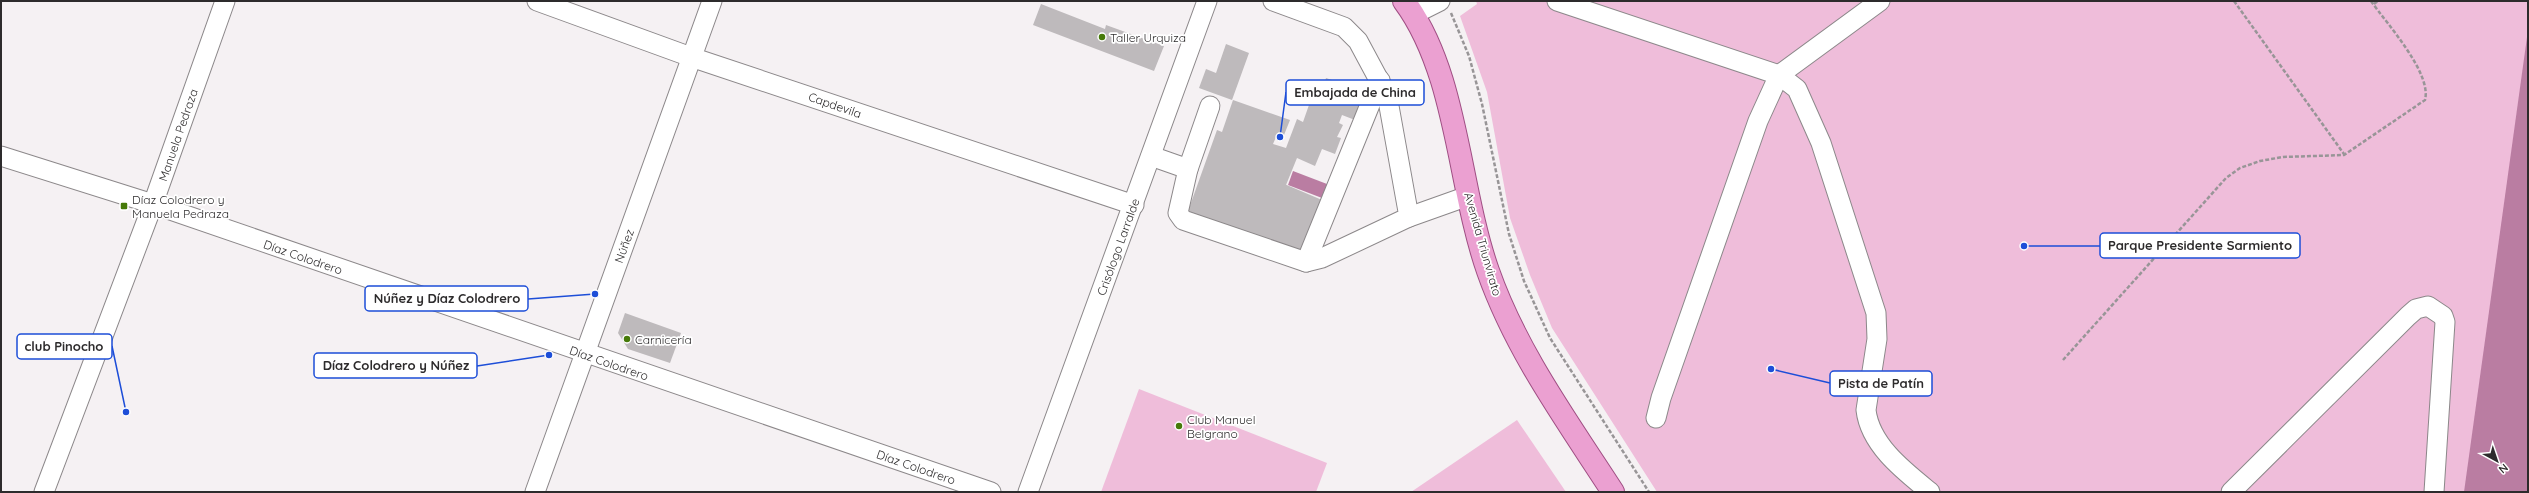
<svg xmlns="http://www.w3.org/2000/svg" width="2529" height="493" font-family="Quicksand,sans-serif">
<rect width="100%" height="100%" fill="#f5f1f3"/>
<g fill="#efbdda">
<path d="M1476 1H2528V492H1657L1552 328 1530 275 1510 218 1487 92 1460 16 1477 4Z"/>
<path d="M1139 389 1327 463 1316 492H1101Z"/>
<path d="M1517 420 1566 492H1411Z"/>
</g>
<g fill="#ba7da2">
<path d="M2528 30V492H2464Z"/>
<path d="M1293 171 1327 184 1322 198 1288 185Z"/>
</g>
<g fill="#bebabc">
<path d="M1041 4 1105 29 1106 25 1164 46 1154 71 1033 25Z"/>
<path d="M1226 44 1249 53 1232 100 1199 88 1206 69 1216 73Z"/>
<path d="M1326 78 1362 90 1357 103 1361 105 1355 120 1342 115 1339 123 1343 125 1337 137 1341 138 1335 154 1322 149 1315 166 1297 158 1286 185 1282 183 1322 200 1301 256 1187 214 1217 130 1222 132 1233 100 1290 120 1282 140 1276 137 1273 144 1286 148 1297 119 1303 122 1316 85 1323 88Z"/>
<path d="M625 313 681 333 670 363 628 349 618 333Z"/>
</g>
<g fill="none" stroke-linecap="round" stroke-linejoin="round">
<g stroke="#8c888a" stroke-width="21">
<g id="minor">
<path d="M537 1 691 57 1134 205"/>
<path d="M1557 1 1779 75 1797 89 1821 143 1876 313 1877 339 1866 410C1870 445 1904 471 1930 492"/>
<path d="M1414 14 1440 1"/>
<path d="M1 156 153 204 991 492"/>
<path d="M1151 156 1188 169 1178 213 1183 220 1306 262 1322 258 1409 217 1387 95 1358 41 1344 27 1273 1"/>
<path d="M1188 169 1210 106"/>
<path d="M1409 217 1468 196"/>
<path d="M1306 262 1380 80"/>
<path d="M1656 418 1661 398 1758 121 1779 75 1880 1"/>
<path d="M44 492 153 204 225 1"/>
<path d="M535 492 712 1"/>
<path d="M1028 492 1207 1"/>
<path d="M2231 492 2408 316 2416 309 2428 306 2443 316 2445 322 2434 492"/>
</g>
</g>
<g stroke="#9f4e83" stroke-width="24">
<path id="major" d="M1404 1C1458 74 1458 186 1488 271 1516 351 1567 421 1613 492"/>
</g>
<g stroke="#989597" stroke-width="2.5" stroke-dasharray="4 2" stroke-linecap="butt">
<path d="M2234 1 2344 154"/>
<path d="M2374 4 2378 1"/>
<path d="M1451 13 1469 56 1482 104 1509 234 1524 281 1550 338 1649 492"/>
<path d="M2063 360 2226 178 2240 168 2260 161 2283 157 2344 155 2425 100C2432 73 2387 24 2371 1"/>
</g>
<use href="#minor" stroke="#fff" stroke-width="19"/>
<use href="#major" stroke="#eba0d1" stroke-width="22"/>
</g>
<g fill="#467a09" stroke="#fff" stroke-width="1.5">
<circle cx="1102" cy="37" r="4"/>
<rect x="120" y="202" width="8" height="8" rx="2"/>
<circle cx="627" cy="339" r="4"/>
<circle cx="1179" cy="426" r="4"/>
</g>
<g text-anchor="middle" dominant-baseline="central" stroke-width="3.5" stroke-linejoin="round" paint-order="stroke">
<g font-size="12" fill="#2d2b2c" stroke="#fff" text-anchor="start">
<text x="1110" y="37">Taller Urquiza</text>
<text x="132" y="199">Díaz Colodrero y<tspan x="132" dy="14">Manuela Pedraza</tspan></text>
<text x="635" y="339">Carnicería</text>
<text x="1187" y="419">Club Manuel<tspan x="1187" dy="14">Belgrano</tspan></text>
</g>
<g font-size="12" fill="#2d2b2c" stroke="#fff">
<text transform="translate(835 105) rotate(19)">Capdevila</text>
<text transform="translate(178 135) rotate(-71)">Manuela Pedraza</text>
<text transform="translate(1483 244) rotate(74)">Avenida Triunvirato</text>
<text transform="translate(624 246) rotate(-70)">Núñez</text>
<text transform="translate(1118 247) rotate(-70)">Crisólogo Larralde</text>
<text transform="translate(303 257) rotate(19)">Díaz Colodrero</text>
<text transform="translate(609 363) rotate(19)">Díaz Colodrero</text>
<text transform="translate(916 467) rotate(19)">Díaz Colodrero</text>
</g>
</g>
<path fill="none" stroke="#1d4ed8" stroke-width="1.5" d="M1280 137L1286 92M2024 246L2100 246M595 294L528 299M126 412L112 346M549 355L477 366M1771 369L1830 383"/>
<g fill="#1d4ed8" stroke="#fff" stroke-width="1.5">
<circle cx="1280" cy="137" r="4"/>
<circle cx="2024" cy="246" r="4"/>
<circle cx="595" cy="294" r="4"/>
<circle cx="126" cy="412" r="4"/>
<circle cx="549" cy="355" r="4"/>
<circle cx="1771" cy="369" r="4"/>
</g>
<g fill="#fff" stroke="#1d4ed8" stroke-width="1.5">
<rect x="1286" y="80" width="138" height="25" rx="4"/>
<rect x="2100" y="233" width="200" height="25" rx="4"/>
<rect x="365" y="286" width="163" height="25" rx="4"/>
<rect x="17" y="334" width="95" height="25" rx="4"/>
<rect x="314" y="353" width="163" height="25" rx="4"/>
<rect x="1830" y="371" width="102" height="25" rx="4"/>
</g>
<g font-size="13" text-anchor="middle" font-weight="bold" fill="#2d2b2c">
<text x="1355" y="97">Embajada de China</text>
<text x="2200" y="250">Parque Presidente Sarmiento</text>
<text x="447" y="303">Núñez y Díaz Colodrero</text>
<text x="64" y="351">club Pinocho</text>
<text x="396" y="370">Díaz Colodrero y Núñez</text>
<text x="1881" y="388">Pista de Patín</text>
</g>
<rect width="2529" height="493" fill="none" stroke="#2d2b2c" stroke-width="4"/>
<g transform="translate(2497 461) rotate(140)" stroke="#ffffff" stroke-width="3" paint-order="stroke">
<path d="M0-3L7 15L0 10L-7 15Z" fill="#2d2b2c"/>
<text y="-6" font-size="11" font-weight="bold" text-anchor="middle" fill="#2d2b2c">N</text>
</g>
</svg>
